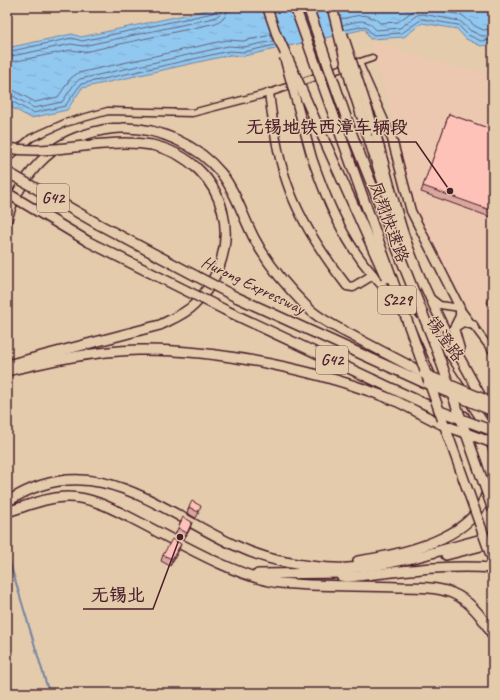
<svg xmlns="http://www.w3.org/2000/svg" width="500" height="700" font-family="Caveat,'LXGW WenKai TC',sans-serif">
<defs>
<pattern id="water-ripples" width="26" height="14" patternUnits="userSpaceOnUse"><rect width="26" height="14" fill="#91c8f0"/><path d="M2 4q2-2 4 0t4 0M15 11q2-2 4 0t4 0" fill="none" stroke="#7fabce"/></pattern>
</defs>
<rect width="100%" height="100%" fill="#e4cbac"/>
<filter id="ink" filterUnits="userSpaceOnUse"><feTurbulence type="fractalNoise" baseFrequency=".025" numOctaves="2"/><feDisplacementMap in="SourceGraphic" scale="8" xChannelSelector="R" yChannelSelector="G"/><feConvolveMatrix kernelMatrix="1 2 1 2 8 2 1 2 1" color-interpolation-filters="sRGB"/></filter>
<g filter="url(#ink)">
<path fill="#ecc8b0" d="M370 42 388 46 450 66 493 73V344L425 235 411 204 388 101Z"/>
<path fill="url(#water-ripples)" stroke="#7584a1" d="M222 7H493V44L481 46 466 39 457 29 422 23 404 37 370 39 365 29 244 56 230 55 82 88 67 110 31 118 7 105V48L72 34 81 37Z"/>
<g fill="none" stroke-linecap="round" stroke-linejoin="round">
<g stroke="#66637a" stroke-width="1">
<path d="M341 19C356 16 368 11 380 23L398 22 414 10 423 8 462 15 475 26 483 30 493 29"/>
<path d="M342 25C358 22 365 16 376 30L400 28 417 15 422 14 460 21 471 31 482 36 493 35"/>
<path d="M345 30 365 26 373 35 402 33 422 19 458 25 468 35 481 41 493 40"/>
<path d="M7 52 72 38 82 41 213 13 217 7"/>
<path d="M7 57 71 44 83 46 214 18 220 14 222 7"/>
<path d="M7 63 71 50 84 52 216 23 225 17 228 7"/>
<path d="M7 90 15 91 35 102 58 97 71 78 78 73 227 40 243 41 271 35"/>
<path d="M7 96H13L34 108 62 102 75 83 80 79 228 46 244 47 273 41"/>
<path d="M7 101H11L33 113 65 106 81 84 229 51 244 52 275 45"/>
</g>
<path stroke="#7584a1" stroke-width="2" d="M7 553 49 693"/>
<g stroke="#4a1f2b" stroke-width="9">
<g id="minor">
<path d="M7 159 31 138 65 123 108 111 192 113 269 93 372 58"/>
<path d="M431 298 440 305 460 308 493 352"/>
</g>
</g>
<g stroke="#4a1f2b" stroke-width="11">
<g id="major">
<path d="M358 63 392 139 411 211 460 308V316L454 328"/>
<path d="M269 93C273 123 277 154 287 183 300 221 322 254 347 286L353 287 373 275"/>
<path d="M376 134C385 166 393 199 403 231 424 295 460 359 493 417"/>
<path d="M312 158C327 201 343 241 374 276 391 296 410 314 425 335"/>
<path d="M460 349 454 328 463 322 473 325"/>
<path d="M441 358 493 437"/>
</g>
</g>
<g stroke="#4a1f2b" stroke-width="12">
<g id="highway">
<path d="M367 133 416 287"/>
<path d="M7 219C17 183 46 146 84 135 96 131 109 128 122 128 158 127 198 145 221 173 236 192 243 217 254 238 268 265 286 286 307 307 319 319 336 327 351 335 375 348 399 360 423 373"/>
<path d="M98 224 196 276"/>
<path d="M89 242 185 290"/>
<path d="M236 297 427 384"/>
<path d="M225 310 440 411"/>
<path d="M422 331 443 378"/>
<path d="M7 365 160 325C172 319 185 314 194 305 249 250 229 163 152 145"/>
<path d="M7 371C49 361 94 351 138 350 218 349 324 371 398 402 412 409 427 417 441 424"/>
<path d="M7 502C111 433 187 544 285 562 305 566 328 569 348 568 397 566 446 548 493 536"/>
<path d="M7 512C27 506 47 497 68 497 91 497 111 508 131 518 171 538 237 578 280 583 320 587 361 585 401 587 418 587 436 587 452 593 471 601 484 619 493 636"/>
<path d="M446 555 493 543"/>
<path d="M358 561C406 554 494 535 489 471 487 452 473 433 464 416"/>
<path d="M258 574 347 573"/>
<path d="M341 576 348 577C396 572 444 564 493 568"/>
</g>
</g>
<use href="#minor" stroke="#e4cbac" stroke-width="6"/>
<use href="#major" stroke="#e4cbac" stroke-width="8"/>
<use href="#highway" stroke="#e4cbac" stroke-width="9"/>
<g stroke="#4a1f2b" stroke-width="11" stroke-linecap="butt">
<g id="major-bridge">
<path d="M267 7 279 42"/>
<path d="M343 34 376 134"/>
<path d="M284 57 312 158"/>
</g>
</g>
<g stroke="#4a1f2b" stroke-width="12" stroke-linecap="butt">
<g id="highway-bridge">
<path d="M295 7 493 561"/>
<path d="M308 7 353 137 435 345 493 510"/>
<path d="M332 7 351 83 367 133"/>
<path d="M278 37 386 278"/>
<path d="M7 148C56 156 103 137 152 145"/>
<path d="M7 172 98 224"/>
<path d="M7 193 89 242"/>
<path d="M196 276 236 297"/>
<path d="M185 290 225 310"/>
<path d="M424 374 493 403"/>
<path d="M428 384 493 411"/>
<path d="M440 411 493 431"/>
<path d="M441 424 493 443"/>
</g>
</g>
<use href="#major-bridge" stroke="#e4cbac" stroke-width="8"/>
<use href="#highway-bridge" stroke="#e4cbac" stroke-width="9"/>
</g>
<g fill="#daa79f" stroke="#4a1f2b">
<path d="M449 114 493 130V218L421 192Z"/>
<path d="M493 285V305L487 303Z"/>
<path d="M189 507 199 512 196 518 187 513Z"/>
<path d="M178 528 190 529 184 539 175 535Z"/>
<path d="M179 550 170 566 161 561 163 555Z"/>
</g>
<g fill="#b28882" stroke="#4a1f2b">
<path d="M192 522 190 529 184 539 187 533Z"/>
<path d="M181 544 179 550 170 566 172 559Z"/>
</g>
<g fill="#fec2b9" stroke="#4a1f2b">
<path d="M449 114 493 130V211L423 186Z"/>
<path d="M493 285V298L489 297Z"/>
<path d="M192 501 201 506 198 512 189 507Z"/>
<path d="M183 517 192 522 187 533 178 528Z"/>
<path d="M172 539 181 544 172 559 163 555Z"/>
</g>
</g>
<g text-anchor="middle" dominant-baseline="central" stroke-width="3" stroke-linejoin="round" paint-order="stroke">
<g fill="#e4cbac" stroke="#785352" stroke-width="1">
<rect x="37" y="184" width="32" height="28" rx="3"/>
<rect x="378" y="286" width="38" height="28" rx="3"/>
<rect x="316" y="346" width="32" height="28" rx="3"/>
</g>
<g font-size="16" font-weight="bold" fill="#4a1f2b">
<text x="53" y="198">G42</text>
<text x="397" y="300">S229</text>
<text x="332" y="360">G42</text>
</g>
<g font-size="17" fill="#4a1f2b" stroke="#e4cbac">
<text transform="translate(389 222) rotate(70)">凤翔快速路</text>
<text transform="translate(253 285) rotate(26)">Hurong Expressway</text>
<text transform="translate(445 339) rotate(54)">锡澄路</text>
</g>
</g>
<path fill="none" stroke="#4a1f2b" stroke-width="1.5" d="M450 191L416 142H238M180 537L153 609H83"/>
<g fill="#4a1f2b" stroke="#e4cbac" stroke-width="1.5">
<circle cx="450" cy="191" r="4"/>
<circle cx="180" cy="537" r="4"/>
</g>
<g font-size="18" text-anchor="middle" font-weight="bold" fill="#4a1f2b" stroke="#e4cbac" stroke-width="3" stroke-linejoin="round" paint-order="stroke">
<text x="327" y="133">无锡地铁西漳车辆段</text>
<text x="118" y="601">无锡北</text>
</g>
<rect width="500" height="700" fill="none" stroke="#e4cbac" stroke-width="24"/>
<rect x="12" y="12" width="476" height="676" fill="none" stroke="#4a1f2b" stroke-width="1.5" filter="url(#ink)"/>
</svg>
